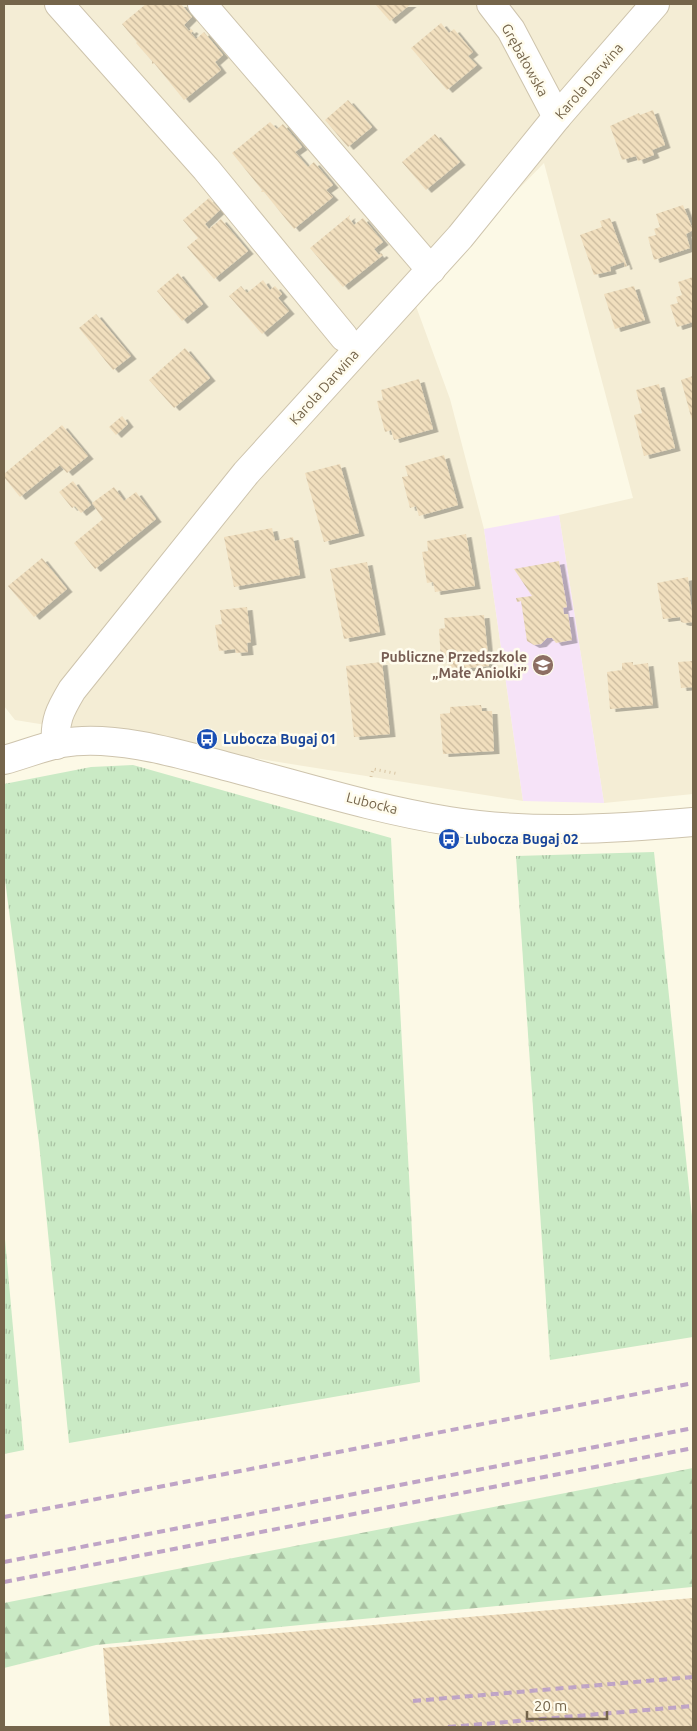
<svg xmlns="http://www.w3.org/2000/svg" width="697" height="1731" font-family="Ubuntu,sans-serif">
<defs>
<pattern id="grass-tufts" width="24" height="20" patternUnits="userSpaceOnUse" patternTransform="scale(1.25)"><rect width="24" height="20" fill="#caeac5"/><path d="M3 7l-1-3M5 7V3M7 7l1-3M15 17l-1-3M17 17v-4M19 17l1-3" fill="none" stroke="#a9c1a2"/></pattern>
<pattern id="forest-firs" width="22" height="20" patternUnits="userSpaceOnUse" patternTransform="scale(1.25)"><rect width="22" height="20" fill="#caeac5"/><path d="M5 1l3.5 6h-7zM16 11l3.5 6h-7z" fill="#a9c1a2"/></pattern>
<pattern id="building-back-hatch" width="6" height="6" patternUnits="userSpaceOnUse" patternTransform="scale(1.25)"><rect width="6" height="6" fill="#f1dfbe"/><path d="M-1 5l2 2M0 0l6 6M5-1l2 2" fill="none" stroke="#c8b89c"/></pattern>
<filter id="shadow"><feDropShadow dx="5.5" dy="3" stdDeviation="0" flood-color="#0004"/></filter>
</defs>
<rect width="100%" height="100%" fill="#fcf9e6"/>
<path fill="#f4edd5" d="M4 4H693V794L604 803 559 515 633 498 544 163 413 298 450 399 484 529 523 801 15 720 4 706Z"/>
<path fill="#f6e3f8" d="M559 515 604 803 523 801 484 529Z"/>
<g fill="url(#grass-tufts)">
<path d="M133 765 391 838 420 1382 69 1443 39 1143 4 872V784L91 767Z"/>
<path d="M654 852 693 1226V1337L550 1360 516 856Z"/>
<path d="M4 1228 24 1450 4 1454Z"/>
</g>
<path fill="url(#forest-firs)" d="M693 1468 692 1587 96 1645 4 1668V1603Z"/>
<g fill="url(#building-back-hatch)" filter="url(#shadow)">
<path d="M146 4H181L192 17 184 25 189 31 191 29 193 31 191 33 196 39 204 32 223 55 215 62 221 70 184 100 154 63 152 64V61L136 43 137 42 122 24Z"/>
<path d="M375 4H411L390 21Z"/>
<path d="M441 23 449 33 454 29 473 52 468 56 477 65 447 90 411 48Z"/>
<path d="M348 100 372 127 348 147 325 120Z"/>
<path d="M653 110 665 145 652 150 654 155 638 161 636 156 622 160 610 126 639 113 640 115Z"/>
<path d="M270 122 277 129 283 124 302 147 295 152 302 160 308 167 314 162 333 185 326 190 333 197 294 229 264 192H261L262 190 232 153Z"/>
<path d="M435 134 460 162 426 190 402 162Z"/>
<path d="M209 198 220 210 205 224 209 229 221 219 248 251 214 279 187 247 198 238 183 220Z"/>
<path d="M683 205 693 230 686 234 690 248 654 260 648 237 656 235 654 229 660 227 656 214Z"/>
<path d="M350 215 349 218 354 225 363 218 383 242 374 249 379 255 381 253 383 255 343 287 310 248Z"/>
<path d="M610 218 627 266 625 267 624 262 610 267 611 271 594 275 580 235 602 227 600 221Z"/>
<path d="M178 273 203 304 182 321 157 291Z"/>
<path d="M693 277V322L677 327 670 305 678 303 676 297 682 295 678 282Z"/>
<path d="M263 280 270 290 275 286 282 294 278 298 289 311 262 334 229 296 241 286 247 293Z"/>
<path d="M634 286 645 320 615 329 604 294Z"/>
<path d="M96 314 131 356 113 370 79 328Z"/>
<path d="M185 348 210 378 174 408 149 380Z"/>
<path d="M693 376V424L681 380Z"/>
<path d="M419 379 433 429 394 440 391 430 385 432 377 401 383 400 381 390Z"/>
<path d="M659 384 675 448 644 456 634 415 642 413 636 390Z"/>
<path d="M122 416 128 424 116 435 109 427Z"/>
<path d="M62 425 88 456 67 473 60 465 20 497 4 477V474Z"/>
<path d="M444 455 458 505 419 516 416 506 410 508 402 477 408 476 405 466Z"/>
<path d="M340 464 359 533 324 542 305 473Z"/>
<path d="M73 481 91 505 81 513 75 506 72 508 59 492Z"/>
<path d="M114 487 124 501 136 492 156 519 95 569 74 543 103 519 92 503Z"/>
<path d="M272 528 275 541 293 537 300 575 234 587 224 537Z"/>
<path d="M466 534 475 586 435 592 433 582 427 583 422 552 428 551 427 541Z"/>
<path d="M42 558 67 589 34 617 8 586Z"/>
<path d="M559 561 567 607 563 608 564 614H568L572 640 556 643 552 638H547L541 644 534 645 527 641 521 601 517 602 516 598 532 596 514 569Z"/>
<path d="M367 562 380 632 344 639 330 569Z"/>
<path d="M688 577 693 622 685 623 681 622 680 617 663 619 657 583Z"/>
<path d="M247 607 251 642 247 643 248 652 236 653 235 649 219 651 215 625 222 624 220 610Z"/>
<path d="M484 615 489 666 449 670 448 660H441L440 645 439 629 445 628 444 618Z"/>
<path d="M693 661V687L681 688 678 662Z"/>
<path d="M382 662 390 734 354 737 346 666Z"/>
<path d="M633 662V665L648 663 653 705 610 709 607 672 622 670V663Z"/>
<path d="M481 705 482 711H492L494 751 443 754 440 714 450 713V707Z"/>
<path d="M693 1598V1727H110L103 1648Z"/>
</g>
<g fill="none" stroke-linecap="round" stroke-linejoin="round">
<g stroke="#cec4ad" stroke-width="30">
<g id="minor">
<path d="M59 4 206 169 344 337"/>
<path d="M202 4 431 270"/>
<path d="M491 4 511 30 557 117"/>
<path d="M56 745C54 721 60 710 72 690L246 473 460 237 557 117 655 4"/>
<path d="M4 760C23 755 42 747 62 743 112 734 177 753 225 766 299 785 373 809 449 821 530 834 612 829 693 822"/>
</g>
</g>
<path stroke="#d6c3a1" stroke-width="3" stroke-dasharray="1 4" stroke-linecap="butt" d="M371 777 373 769 399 774"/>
<use href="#minor" stroke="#fff" stroke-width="28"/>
<g stroke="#bfa4c6" stroke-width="4" stroke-dasharray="8 5" stroke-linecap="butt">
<path d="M4 1517 693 1383"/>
<path d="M4 1562 693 1428"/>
<path d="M4 1582 693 1448"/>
<path d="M413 1701 693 1677"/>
<path d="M448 1727 693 1706"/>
</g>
</g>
<defs>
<g id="school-disc" transform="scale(1.125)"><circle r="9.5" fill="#8d6e63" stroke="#fffced"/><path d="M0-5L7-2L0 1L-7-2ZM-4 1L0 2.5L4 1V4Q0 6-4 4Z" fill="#fff"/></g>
<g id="bus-disc" transform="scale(1.125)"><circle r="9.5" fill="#1a4fb4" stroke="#fffced"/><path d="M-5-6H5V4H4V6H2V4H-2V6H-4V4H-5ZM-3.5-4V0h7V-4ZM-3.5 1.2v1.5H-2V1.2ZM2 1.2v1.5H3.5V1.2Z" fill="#fff"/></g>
</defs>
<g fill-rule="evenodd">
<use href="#school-disc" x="543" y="665"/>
<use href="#bus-disc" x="207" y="739"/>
<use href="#bus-disc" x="449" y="839"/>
</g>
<g text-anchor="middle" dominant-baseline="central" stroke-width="5" stroke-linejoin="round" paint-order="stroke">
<g font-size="14" fill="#75654b" stroke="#fffced">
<text transform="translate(525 60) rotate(61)">Grębałowska</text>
<text transform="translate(589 81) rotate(-49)">Karola Darwina</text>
<text transform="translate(324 387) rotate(-48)">Karola Darwina</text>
<text transform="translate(372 803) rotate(14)">Lubocka</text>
</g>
<g font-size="14" font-weight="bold" fill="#785e54" stroke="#fffced" text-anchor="end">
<text x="527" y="657">Publiczne Przedszkole<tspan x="527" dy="16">„Małe Aniolki”</tspan></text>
</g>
<g font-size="14" font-weight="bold" fill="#164399" stroke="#fffced" text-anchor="start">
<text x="223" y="739">Lubocza Bugaj 01</text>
<text x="465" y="839">Lubocza Bugaj 02</text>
</g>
</g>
<rect width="697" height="1731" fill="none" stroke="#75654b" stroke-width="10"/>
<path d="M527 1711v8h80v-8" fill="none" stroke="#75654b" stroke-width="2.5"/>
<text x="534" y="1711" font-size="15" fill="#75654b" stroke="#fffced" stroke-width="4" paint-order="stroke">20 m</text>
</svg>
